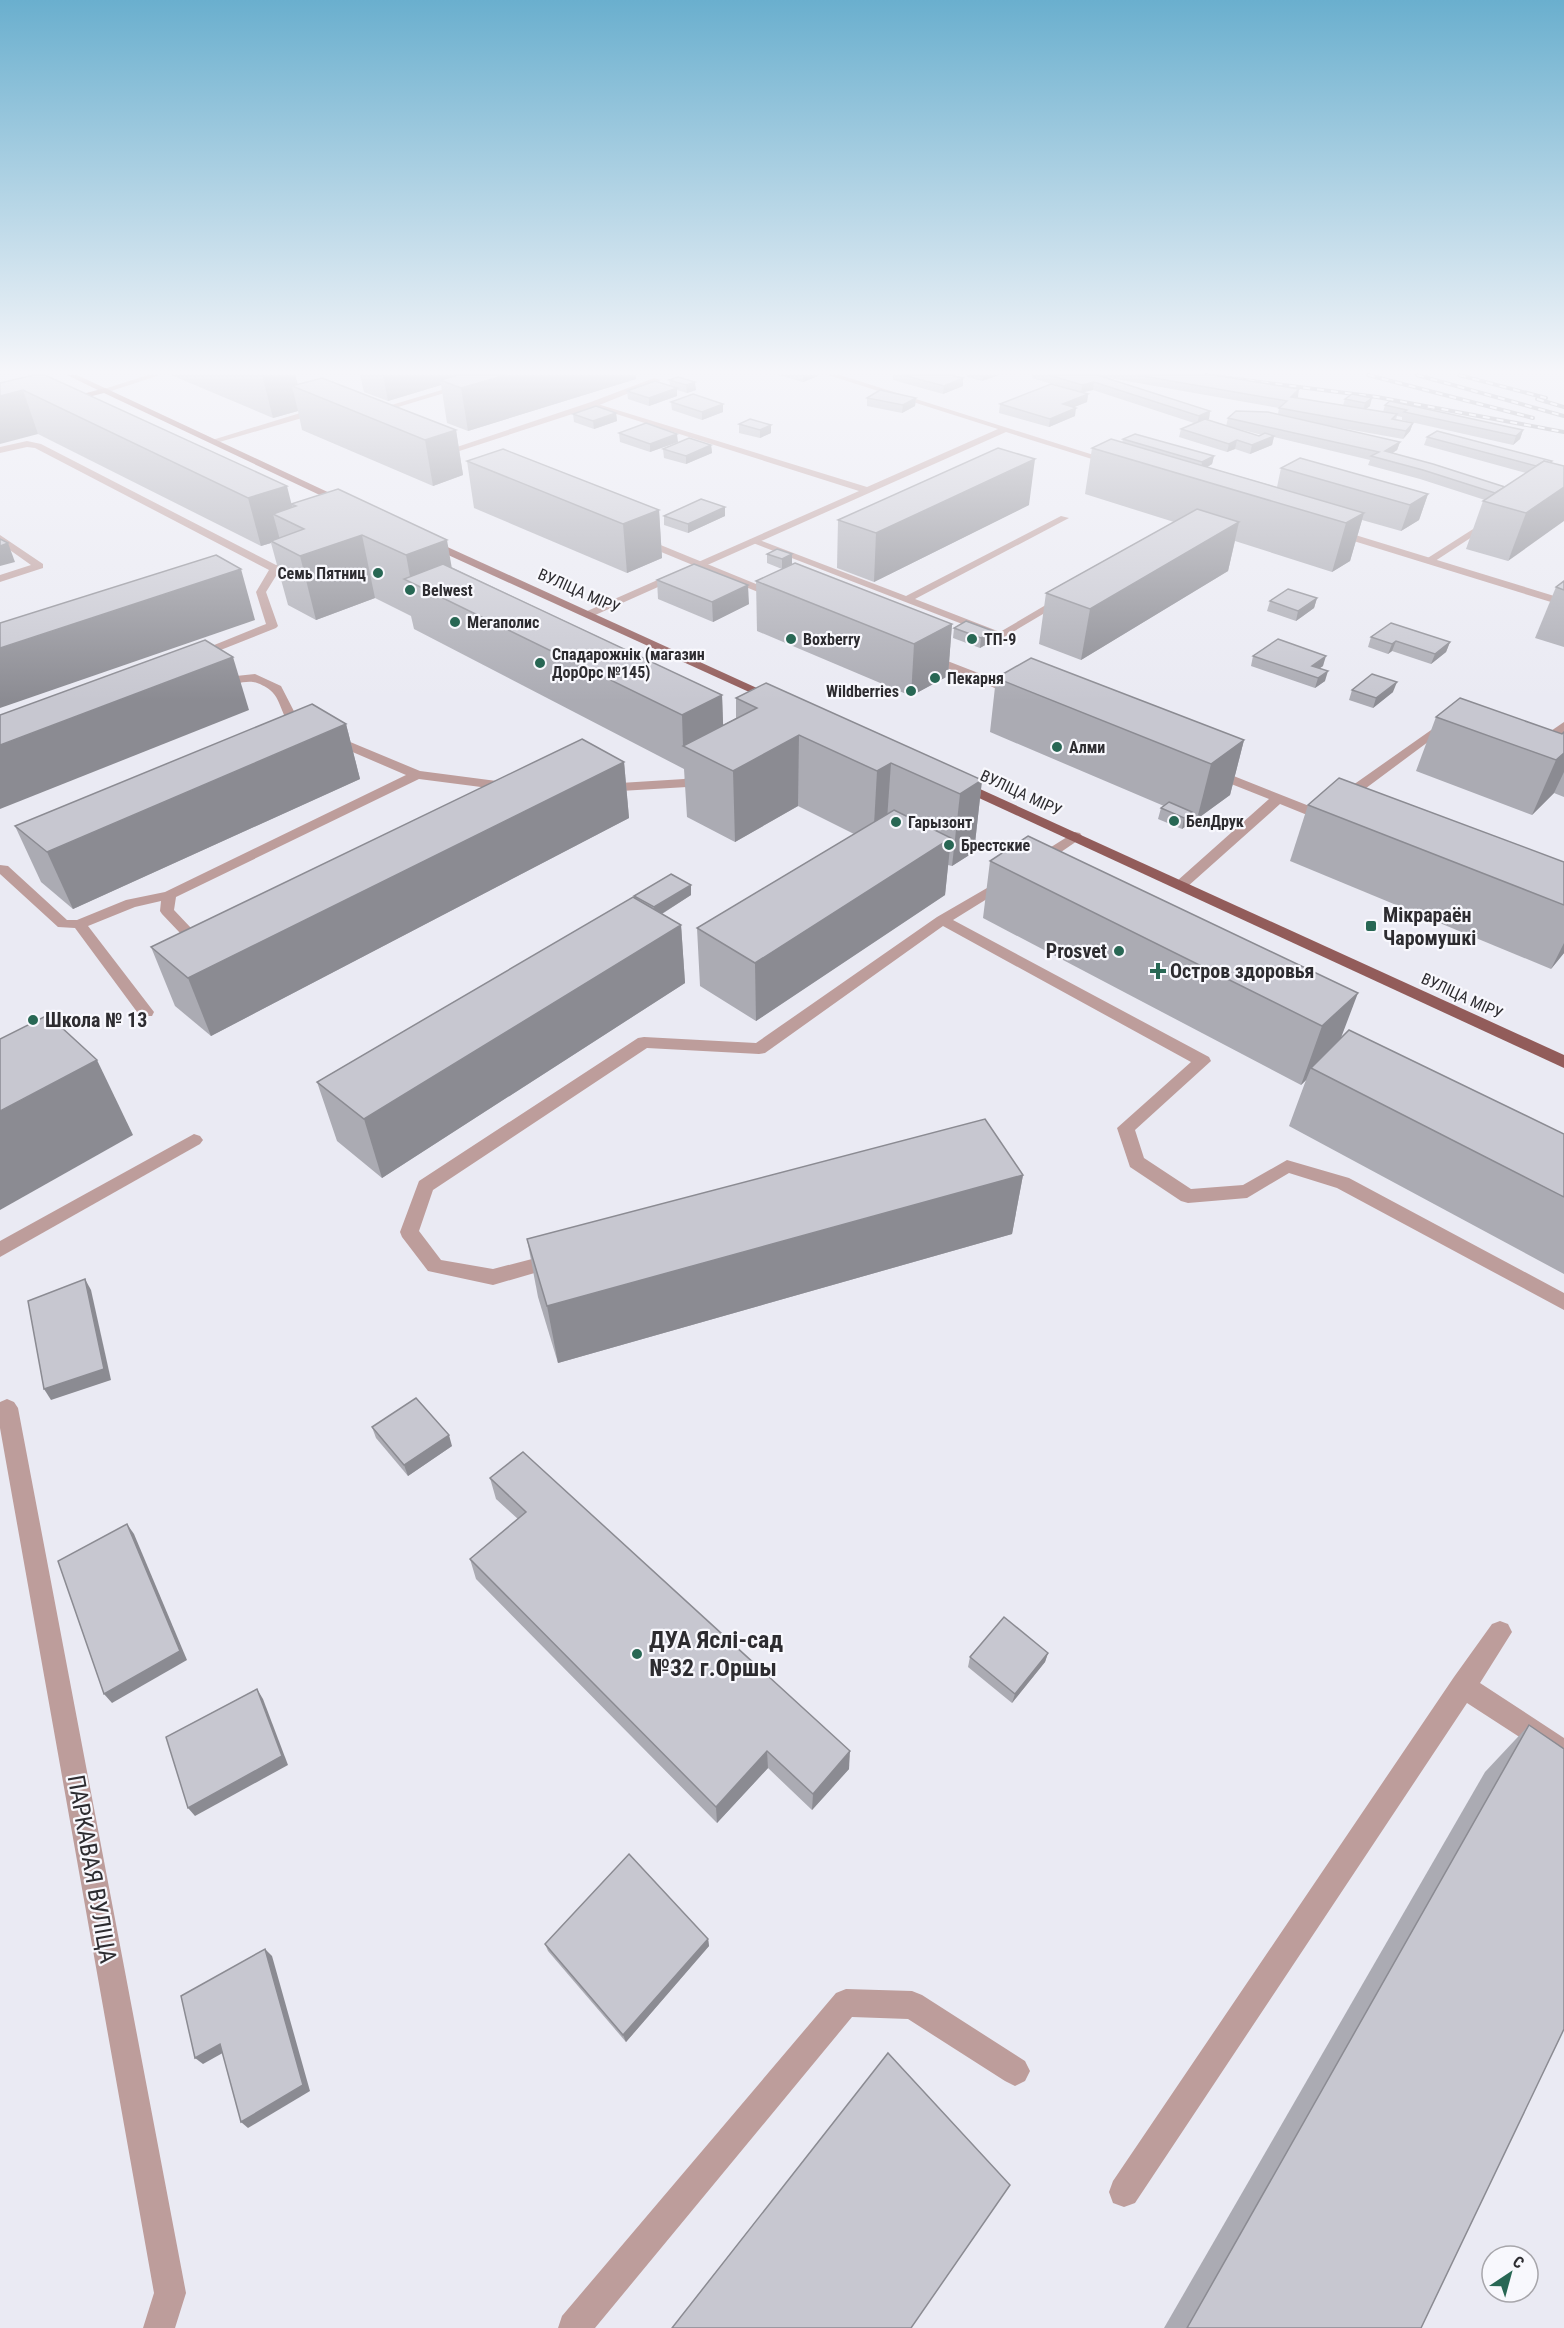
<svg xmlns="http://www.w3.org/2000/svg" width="1564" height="2328" font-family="'Roboto Condensed',sans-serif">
<rect width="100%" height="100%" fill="#eaeaf3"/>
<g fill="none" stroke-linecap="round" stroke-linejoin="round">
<g fill="#bd9d9b" fill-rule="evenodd">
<path d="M148 375H160L108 392 101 390Z"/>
<path d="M492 375H504L375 414 368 412Z"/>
<path d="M654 378 661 380 597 406 441 457 433 455 591 402Z"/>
<path d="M323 406 327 409 326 411 216 443 209 441Z"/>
<path d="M27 441 41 444 276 565 297 558H305V562L279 571 266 592 278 626 276 628 208 655 207 660H199L195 654 197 652 266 624 256 592 269 570 35 448 27 447 0 453V447Z"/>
<path d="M1061 516 1069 518 915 599 1000 632 1061 596H1069L1070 598 1001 639 748 541 757 539 906 596Z"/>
<path d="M1492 517 1495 518V522L1432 563 1423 561Z"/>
<path d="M0 535 43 564V568L0 582V575L31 565 0 543Z"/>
<path d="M641 537 783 595 784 597 779 600 775 599 637 542 636 540Z"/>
<path d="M927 653 1022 690 1024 693 1018 697 1014 696 923 658V654Z"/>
<path d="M255 674 281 686 299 721 311 728 309 731C282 737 285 701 270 690 266 687 257 682 253 682 240 680 221 691 211 682L217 678Z"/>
<path d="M1564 722V732L1542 750H1532L1531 747 1532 744Z"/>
<path d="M1434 728 1457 732 1459 735 1453 739 1436 736 1346 803H1336L1334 800 1336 797Z"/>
<path d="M331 734 420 771 511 783 518 787 511 791 419 779 176 897 174 910 208 946 211 949 208 952H198L162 914 160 911 161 901 135 907 88 926 154 1012 152 1016H140L75 928 58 927 0 874V865L8 866 67 920H77L126 900 165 892 406 775 327 741 325 738 327 735Z"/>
<path d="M1211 767 1332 815 1334 818 1332 821H1322L1280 804 1187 887H1177L1175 884 1177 881 1269 799 1206 774 1204 771Z"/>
<path d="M705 769 712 773 710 776 687 787 604 792 597 788 604 784 684 779Z"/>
<path d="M1075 832 1080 833 1082 836 1080 839 1042 865H1032L1030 862 1032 859Z"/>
<path d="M1006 877 1013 881 1011 884 953 920 1209 1057 1211 1061 1135 1130 1144 1158 1191 1189 1243 1185 1287 1160 1349 1178 1564 1293V1310L1337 1188 1289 1173 1247 1198 1188 1203 1181 1201 1130 1167 1117 1128 1191 1062 943 926 765 1053 759 1054 647 1048 433 1190 419 1231 441 1260 493 1269 555 1253 562 1255 565 1260 562 1265 493 1285 428 1271 402 1237 400 1232 419 1181 638 1038 644 1037 756 1043 937 917Z"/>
<path d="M194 1134 200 1136 203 1140 200 1144 0 1257V1241Z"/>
<path d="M1500 1621 1508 1624 1512 1632 1480 1683 1564 1738V1766L1467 1703 1135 2203 1124 2207 1113 2203 1109 2192 1113 2181 1454 1677 1492 1624Z"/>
<path d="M846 1989 912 1991 922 1995 1025 2061 1030 2071 1025 2081 1015 2086 1005 2081 908 2019 852 2017 595 2328H558L562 2316 836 1993Z"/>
</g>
<g fill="#bd9d9b" fill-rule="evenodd">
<path d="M828 375H840L1119 463 1111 465 1006 432 593 616H585V612L859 491 591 406V402L867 487 998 429Z"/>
<path d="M1331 530H1339L1564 599V606L1331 534Z"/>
<path d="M7 1399 14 1402 18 1408 186 2293 175 2328H143L154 2293 0 1428V1402Z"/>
</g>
<path fill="#a57875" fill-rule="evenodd" d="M67 375H77L109 390 102 392Z"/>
<g fill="#925c5a" fill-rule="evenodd">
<path d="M105 388 349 502 351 504 343 506 104 393 64 403 60 400Z"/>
<path d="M424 540H432L781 699 775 703 771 702 424 544Z"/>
<path d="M958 779 1564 1055V1068L953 786 951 783 953 780Z"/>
</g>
<g stroke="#8e8d94" stroke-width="4">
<g id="rail">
<path d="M1206 375 1377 397 1564 432"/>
<path d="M1368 375 1533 418"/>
<path d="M1417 375 1564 416"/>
<path d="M1459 375 1546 398"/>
<path d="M1537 399 1564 407"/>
</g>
</g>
<use href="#rail" stroke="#f8f8fd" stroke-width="2" stroke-dasharray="7" stroke-linecap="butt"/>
</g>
<g fill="#ababb3" fill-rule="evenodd">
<path d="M34 375 291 504 451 567 722 695 723 725 736 718V698L982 780 974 852 952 866 948 865 945 895 756 1021 700 986 697 928 854 834 798 806 735 842 687 817 684 769 414 629 411 616 375 598 316 620 288 605 271 543 261 546 38 434 0 383Z"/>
<path d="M171 375H295L298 385 456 430 463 475 433 486 302 430 298 411 273 418Z"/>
<path d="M360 375H636V379L468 431 447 423 441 385 388 401 364 392Z"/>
<path d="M778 375H818V376L803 382Z"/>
<path d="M893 375H950L963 378V386L943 394 893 380Z"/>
<path d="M967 375H999L982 381 967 377Z"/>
<path d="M1032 375H1213L1298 397 1297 398 1343 405 1345 399 1352 394 1370 406 1366 409 1383 412 1385 405 1523 430 1520 439 1513 445 1402 420V417L1397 416 1396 420 1413 423 1410 431 1403 439 1330 426 1400 442 1397 450 1392 453 1505 487 1526 473 1424 445 1427 437 1552 461 1508 561 1466 549 1483 501 1485 500 1420 479 1368 465 1370 460 1274 437 1272 445 1250 454 1235 449 1227 452 1179 437 1181 429 1194 423 1093 390 1082 392 1088 394 1087 402 1074 407 1075 416 1049 427 999 413 1000 404 1055 385 1032 378ZM1104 377 1279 408 1278 414 1228 418 1226 426 1207 420 1209 419 1210 411ZM1235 428 1262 435 1259 436Z"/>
<path d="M678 377 696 390 687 393 677 390V396L649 406 628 399 627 391 670 385 669 380Z"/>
<path d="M867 398H916L915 406 902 413 867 406Z"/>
<path d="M671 402 723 404V412L702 420 672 410Z"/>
<path d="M616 413 617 421 594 429 574 422 573 414Z"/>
<path d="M739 424 771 433 760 438 739 433Z"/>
<path d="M619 433 678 442 650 452 620 442Z"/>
<path d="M1123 439 1214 456 1212 464 1207 467 1277 487 1281 468 1428 494 1419 520 1401 531 1362 520 1350 561 1332 572 1235 541 1228 571 1081 660 1039 644 1046 593 1174 522 1085 494 1092 448 1122 443Z"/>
<path d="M711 445 712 453 686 464 664 458 663 449Z"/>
<path d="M467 461 659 510 662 558 627 573 474 508Z"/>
<path d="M1029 505 874 582 837 568 838 520Z"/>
<path d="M725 507V516L688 533 664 525V516Z"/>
<path d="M767 554H792V564L782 569 767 563Z"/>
<path d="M657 580 749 604 713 622 658 599Z"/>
<path d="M756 581 952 624 948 676 911 696 757 631Z"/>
<path d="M1564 581V647L1535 638 1556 587Z"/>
<path d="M1317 598 1314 608 1296 621 1267 611 1270 601Z"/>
<path d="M954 628 992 641 980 648 953 638Z"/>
<path d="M1371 637 1450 642 1446 652 1431 664 1392 651 1388 654 1368 647Z"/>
<path d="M1253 656 1323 666 1319 668 1325 681 1315 688 1251 666Z"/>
<path d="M996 678 1244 740 1230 795 1197 819 1191 817 1190 823 1182 829 1158 819 1161 808 1164 806 990 732Z"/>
<path d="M1352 690 1393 692 1373 708 1349 700Z"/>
<path d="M1436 717 1562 734 1564 732V797L1554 793 1532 815 1416 771Z"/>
<path d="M346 724 360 779 73 909 41 882 15 826Z"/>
<path d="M624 762 629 818 211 1036 175 1006 151 947Z"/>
<path d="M1308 805 1564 862V953L1551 969 1290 861Z"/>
<path d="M1028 836 1341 1038 1564 1134V1274L1289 1126 1306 1080 1301 1085 983 918 990 861Z"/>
<path d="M691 885V895L662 914 681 925 685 983 382 1178 337 1141 317 1082 635 898 634 896Z"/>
<path d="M1023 1175 1012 1234 558 1363 538 1297 527 1239Z"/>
<path d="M372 1427 452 1446 408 1476 376 1438Z"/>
<path d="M490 1478 849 1769 812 1810 768 1768 717 1823 476 1579 470 1559 518 1519 496 1499Z"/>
<path d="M1048 1653 1045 1662 1012 1703 968 1667 970 1657Z"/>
<path d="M1529 1725 1421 2328H1164L1485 1772Z"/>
<path d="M708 1939 709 1946 626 2042 548 1951 545 1944Z"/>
</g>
<g fill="#8b8b92">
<path d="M262 375H295L299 389 292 386 298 411 273 418Z"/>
<path d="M383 375H477L440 380 441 385 388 401Z"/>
<path d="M506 375H636V379L468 431 461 388Z"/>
<path d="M803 375H818V376L803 382Z"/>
<path d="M983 375H999L982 381Z"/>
<path d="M963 378V386L943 394 944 386Z"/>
<path d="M695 382 696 390 687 393 686 385Z"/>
<path d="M1094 382 1093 390 1081 393 1082 385Z"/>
<path d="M677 388V396L649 406V398Z"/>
<path d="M1299 389 1298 397 1289 405 1291 397Z"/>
<path d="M23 390 38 434 0 444V396Z"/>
<path d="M1088 394 1087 402 1062 412 1063 404Z"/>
<path d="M916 398 915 406 902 413 903 405Z"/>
<path d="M1372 398 1370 406 1363 411 1365 403Z"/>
<path d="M723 404V412L702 420V412Z"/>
<path d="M1076 408 1075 416 1049 427 1050 419Z"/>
<path d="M1210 411 1209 419 1197 424 1199 416Z"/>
<path d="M616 413 617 421 594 429 593 421Z"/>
<path d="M1413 423 1410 431 1403 439 1406 431Z"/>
<path d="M771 425V433L760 438V430Z"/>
<path d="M456 430 463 475 433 486 425 440Z"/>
<path d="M1523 430 1520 439 1513 445 1516 436Z"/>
<path d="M677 434 678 442 650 452V444Z"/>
<path d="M1274 436 1272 445 1250 454 1252 445Z"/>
<path d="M1237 440 1235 449 1227 452 1229 444Z"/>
<path d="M1400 442 1397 450 1382 460 1385 451Z"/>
<path d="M711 445 712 453 686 464V456Z"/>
<path d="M1214 456 1212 464 1201 471 1202 462Z"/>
<path d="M1035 459 1029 505 874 582 876 533Z"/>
<path d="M287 486 297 526 273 514 280 540 271 541V543L261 546 248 498Z"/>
<path d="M1564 487V521L1508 561 1526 513Z"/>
<path d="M1428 494 1419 520 1401 531 1410 505Z"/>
<path d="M725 507V516L688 533V524Z"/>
<path d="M659 510 662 558 627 573 623 524Z"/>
<path d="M1364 513 1350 561 1332 572 1346 523Z"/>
<path d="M1239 522 1228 571 1081 660 1090 609Z"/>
<path d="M362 535 375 598 316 620 300 556Z"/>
<path d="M447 540 458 604 411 582 406 555Z"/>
<path d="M8 543 15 562 0 566V546Z"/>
<path d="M792 554V564L782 569V559Z"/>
<path d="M241 569 255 620 0 708V648Z"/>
<path d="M748 585 749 604 713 622 712 602Z"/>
<path d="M1317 598 1314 608 1296 621 1298 611Z"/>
<path d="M952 624 948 676 911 696 914 644Z"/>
<path d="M993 631 992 641 980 648 981 638Z"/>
<path d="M1396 641 1392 651 1388 654 1392 644Z"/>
<path d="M1450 642 1446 652 1431 664 1435 654Z"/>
<path d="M1326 656 1323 666 1309 676 1312 666Z"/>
<path d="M233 657 249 710 0 809V745Z"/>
<path d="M1328 671 1325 681 1315 688 1318 678Z"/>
<path d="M1397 682 1393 692 1373 708 1376 698Z"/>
<path d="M722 695 724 749 683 746 682 715Z"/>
<path d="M346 724 360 779 73 909 47 852Z"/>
<path d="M799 735 798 806 735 842 733 771Z"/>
<path d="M1244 740 1230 795 1197 819 1211 764Z"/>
<path d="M1564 753V772L1554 793 1532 815 1556 760Z"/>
<path d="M624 762 629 818 211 1036 188 978Z"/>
<path d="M891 763 886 834 873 843 877 771Z"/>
<path d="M982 780 974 852 952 866 960 794Z"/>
<path d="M1192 812 1190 823 1182 829 1184 818Z"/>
<path d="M951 838 945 895 756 1021 755 963Z"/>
<path d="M691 885V895L655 918 654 907Z"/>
<path d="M681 925 685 983 382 1178 364 1119Z"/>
<path d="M1564 943V953L1551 969Z"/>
<path d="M1358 993 1336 1051 1311 1068 1306 1080 1301 1085 1322 1026Z"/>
<path d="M97 1060 133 1135 0 1210V1111Z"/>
<path d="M1023 1175 1012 1234 558 1363 547 1306Z"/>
<path d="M85 1279 91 1290 111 1380 51 1400 44 1389Z"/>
<path d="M449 1435 452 1446 408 1476 404 1465Z"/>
<path d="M127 1524 134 1534 187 1660 112 1703 104 1694Z"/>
<path d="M1048 1653 1045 1662 1012 1703 1015 1694Z"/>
<path d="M257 1689 263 1699 288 1765 195 1816 188 1808Z"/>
<path d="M767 1751 768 1768 717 1823 716 1807Z"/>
<path d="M850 1751 849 1769 812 1810 813 1794Z"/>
<path d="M708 1939 709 1946 626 2042 623 2035Z"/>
<path d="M265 1949 272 1956 310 2091 248 2128 241 2122Z"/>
<path d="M220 2044 228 2050 203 2064 195 2058Z"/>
</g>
<g fill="#c7c7d0" stroke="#8b8b92" stroke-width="1.5">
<path d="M34 375H45L287 486 248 498 23 390 0 396V383Z"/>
<path d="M458 375H506L461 388 440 380Z"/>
<path d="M903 375H950L963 378 944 386Z"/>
<path d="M1049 375H1097L1210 411 1199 416 1094 382 1082 385Z"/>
<path d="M1137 375H1213L1299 389 1291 397 1397 414 1392 419 1413 423 1406 431 1279 408 1287 401Z"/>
<path d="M678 377 695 382 686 385 669 380Z"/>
<path d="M322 378 456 430 425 440 292 386Z"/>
<path d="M655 381 677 388 649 398 627 391Z"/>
<path d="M1051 384 1088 394 1063 404 1076 408 1050 419 1000 404Z"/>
<path d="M880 390 916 398 903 405 867 398Z"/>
<path d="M693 394 723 404 702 412 671 402Z"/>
<path d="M1352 394 1372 398 1365 403 1345 399Z"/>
<path d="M1390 401 1523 430 1516 436 1404 412 1407 410 1385 405Z"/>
<path d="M596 406 616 413 593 421 573 414Z"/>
<path d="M1236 411 1268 412 1400 442 1385 451 1433 464 1505 487 1495 493 1423 470 1371 456 1379 452 1228 418Z"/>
<path d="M750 419 771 425 760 430 739 424Z"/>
<path d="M1205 419 1259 436 1265 433 1274 436 1252 445 1237 440 1229 444 1181 429Z"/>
<path d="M646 423 677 434 650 444 619 433Z"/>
<path d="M1437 431 1552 461 1549 463 1544 461 1536 466 1427 437Z"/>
<path d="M1135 434 1214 456 1202 462 1123 439Z"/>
<path d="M689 438 711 445 686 456 663 449Z"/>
<path d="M1111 439 1364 513 1346 523 1092 448Z"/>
<path d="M998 448 1035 459 876 533 838 520Z"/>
<path d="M503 449 659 510 623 524 467 461Z"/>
<path d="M1300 458 1428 494 1410 505 1281 468Z"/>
<path d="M1544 461 1564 466V487L1526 513 1483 501Z"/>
<path d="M338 489 447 540 406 555 362 535 300 556 271 541 304 529 273 514 296 506 291 504Z"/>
<path d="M701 499 725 507 688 524 664 516Z"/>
<path d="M1197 509 1239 522 1090 609 1046 593Z"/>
<path d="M0 539 8 543 0 546Z"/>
<path d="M777 549 792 554 782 559 767 554Z"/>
<path d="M216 555 241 569 0 648V623Z"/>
<path d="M795 563 952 624 914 644 756 581Z"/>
<path d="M443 564 722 695 682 715 404 579Z"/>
<path d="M694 564 748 585 712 602 657 580Z"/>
<path d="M1564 581V590L1556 587Z"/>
<path d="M1288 589 1317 598 1298 611 1270 601Z"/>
<path d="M966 621 993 631 981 638 954 628Z"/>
<path d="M1391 623 1450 642 1435 654 1396 641 1392 644 1371 637Z"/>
<path d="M1278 639 1326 656 1312 666 1328 671 1318 678 1253 656Z"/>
<path d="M205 640 233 657 0 745V715Z"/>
<path d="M1031 658 1244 740 1211 764 996 678Z"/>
<path d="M1372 674 1397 682 1376 698 1352 690Z"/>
<path d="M766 683 982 780 960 794 891 763 877 771 799 735 733 771 683 746 757 708 736 698Z"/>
<path d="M1460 698 1562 734 1564 732V753L1556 760 1436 717Z"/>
<path d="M312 704 346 724 47 852 15 826Z"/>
<path d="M582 739 624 762 188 978 151 947Z"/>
<path d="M1339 778 1564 862V905L1308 805Z"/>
<path d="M1169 802 1192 812 1184 818 1161 808Z"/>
<path d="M894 810 951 838 755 963 697 928Z"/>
<path d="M1028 836 1358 993 1322 1026 990 861Z"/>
<path d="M671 874 691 885 654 907 634 896Z"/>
<path d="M633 897 681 925 364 1119 317 1082Z"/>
<path d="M48 1015 97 1060 0 1111V1039Z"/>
<path d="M1349 1030 1564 1134V1197L1311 1068Z"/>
<path d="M985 1119 1023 1175 547 1306 527 1239Z"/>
<path d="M85 1279 104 1369 44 1389 28 1301Z"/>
<path d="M416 1398 449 1435 404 1465 372 1427Z"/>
<path d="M523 1452 850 1751 813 1794 767 1751 716 1807 470 1559 526 1512 490 1478Z"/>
<path d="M127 1524 180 1651 104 1694 58 1561Z"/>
<path d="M1004 1617 1048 1653 1015 1694 970 1657Z"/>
<path d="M257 1689 282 1756 188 1808 166 1737Z"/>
<path d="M1529 1725 1564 1749V2029L1421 2328H1187Z"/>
<path d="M629 1854 708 1939 623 2035 545 1944Z"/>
<path d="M265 1949 303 2085 241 2122 220 2044 195 2058 181 1996Z"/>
<path d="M888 2053 1010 2185 911 2328H672Z"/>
</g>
<linearGradient id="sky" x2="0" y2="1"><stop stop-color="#6aafce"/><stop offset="0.53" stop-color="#f6f6fa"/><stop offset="1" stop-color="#f6f6fa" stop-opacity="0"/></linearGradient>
<rect width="1564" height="701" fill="url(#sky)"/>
<g fill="#286754" stroke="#f8f8fd" stroke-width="2">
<circle cx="378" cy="573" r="6"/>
<circle cx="410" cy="590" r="6"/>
<circle cx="455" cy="622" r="6"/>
<circle cx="791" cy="639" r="6"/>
<circle cx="972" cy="639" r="6"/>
<circle cx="540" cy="663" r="6"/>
<circle cx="935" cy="678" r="6"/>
<circle cx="911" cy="691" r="6"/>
<circle cx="1057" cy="747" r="6"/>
<circle cx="1174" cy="821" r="6"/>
<circle cx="896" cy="822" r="6"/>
<circle cx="949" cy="845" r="6"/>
<rect x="1365" y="920" width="12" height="12" rx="3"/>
<circle cx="1119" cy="951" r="6"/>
<path d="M1155 962h6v6h6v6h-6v6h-6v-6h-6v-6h6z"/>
<circle cx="33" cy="1020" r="6"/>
<circle cx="637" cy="1654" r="6"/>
</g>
<g text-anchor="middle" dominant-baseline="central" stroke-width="4.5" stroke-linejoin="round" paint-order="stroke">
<g font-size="16" font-weight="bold" fill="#2d2c30" stroke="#f8f8fd" text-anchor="start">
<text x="366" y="573" text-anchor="end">Семь Пятниц</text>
<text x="422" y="590">Belwest</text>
<text x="467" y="622">Мегаполис</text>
<text x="803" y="639">Boxberry</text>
<text x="984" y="639">ТП-9</text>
<text x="552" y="654">Спадарожнік (магазин<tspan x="552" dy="18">ДорОрс №145)</tspan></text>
<text x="947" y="678">Пекарня</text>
<text x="899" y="691" text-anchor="end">Wildberries</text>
<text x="1069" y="747">Алми</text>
<text x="1186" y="821">БелДрук</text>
<text x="908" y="822">Гарызонт</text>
<text x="961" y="845">Брестские</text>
</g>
<g font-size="16" fill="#2d2c30" stroke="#f8f8fd">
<text transform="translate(579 591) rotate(24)">ВУЛІЦА МІРУ</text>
<text transform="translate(1021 793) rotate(25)">ВУЛІЦА МІРУ</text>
<text transform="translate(1462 996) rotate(25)">ВУЛІЦА МІРУ</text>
</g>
<g font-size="20" font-weight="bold" fill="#2d2c30" stroke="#f8f8fd" text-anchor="start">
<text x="1383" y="915">Мікрараён<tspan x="1383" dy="23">Чаромушкі</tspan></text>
<text x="1107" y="951" text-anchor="end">Prosvet</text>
<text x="1170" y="971">Остров здоровья</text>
<text x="45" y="1020">Школа № 13</text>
</g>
<g font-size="24" font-weight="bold" fill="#2d2c30" stroke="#f8f8fd" text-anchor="start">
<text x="649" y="1640">ДУА Яслі-сад<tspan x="649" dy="28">№32 г.Оршы</tspan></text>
</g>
<g font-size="24" fill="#2d2c30" stroke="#f8f8fd">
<text transform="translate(92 1869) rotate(80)">ПАРКАВАЯ ВУЛІЦА</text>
</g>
</g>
<g transform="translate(1510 2274) rotate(36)"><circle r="28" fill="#f8f8fd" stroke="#a7a6ab" stroke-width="1.5"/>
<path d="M0-4.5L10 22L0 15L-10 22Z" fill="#286754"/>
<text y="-9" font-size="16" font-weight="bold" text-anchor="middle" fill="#2d2c30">С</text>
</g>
</svg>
